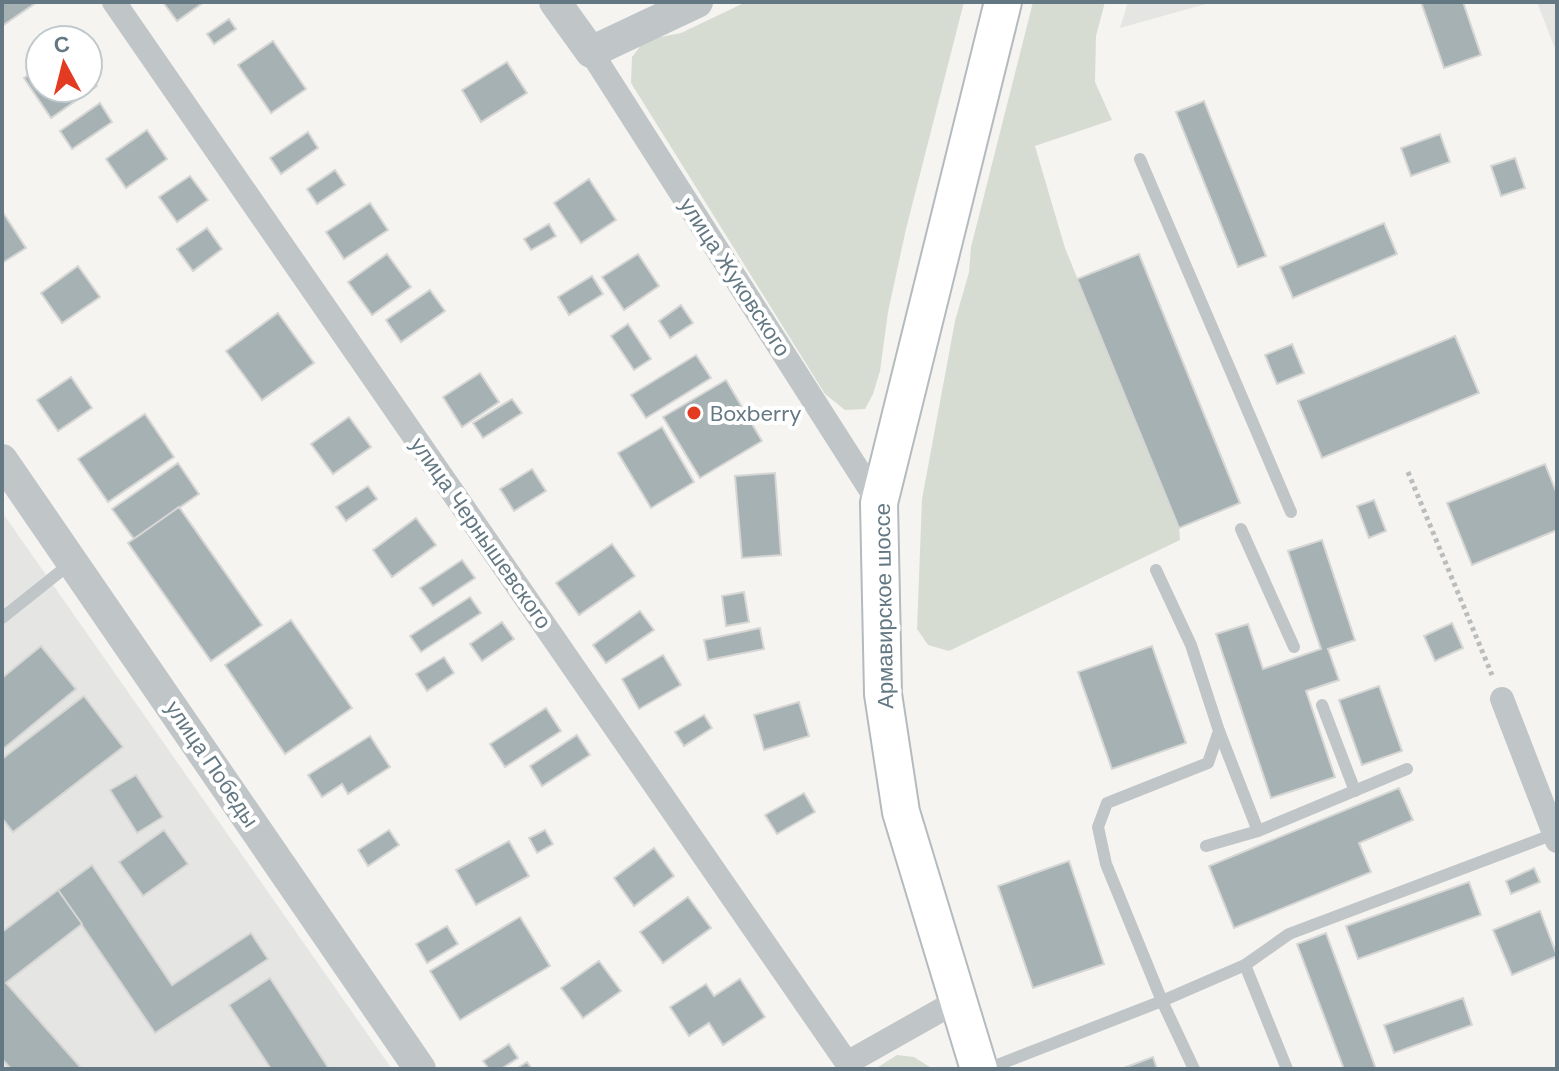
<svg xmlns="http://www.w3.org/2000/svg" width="1559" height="1071" font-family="'DM Sans',sans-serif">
<rect width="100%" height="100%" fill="#f5f4f1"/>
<g fill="#e5e6e4">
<path d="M1128 2H1213L1120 28Z"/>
<path d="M1537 2H1557V54Z"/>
<path d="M2 512 392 1069H2Z"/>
</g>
<g fill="#d7dcd2">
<path d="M746 2H964L906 229 888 312 880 371 873 394 865 409 845 410 825 394 631 83 632 57 645 40 681 33Z"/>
<path d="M1033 2H1105L1096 36 1095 82 1112 120 1035 146 1065 248 1179 528 1180 540 949 651 928 645 917 629 922 499 955 321 969 272 971 247Z"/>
<path d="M897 1055 914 1057 933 1069H875Z"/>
</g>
<g fill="#a6b1b4" stroke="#d6d6d4" stroke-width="2">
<path d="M2 2H37L2 26Z"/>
<path d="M163 2H204L177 21Z"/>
<path d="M1421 2H1463L1481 55 1444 68Z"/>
<path d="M229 19 236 29 214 44 207 34Z"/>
<path d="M273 41 306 89 271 113 238 65Z"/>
<path d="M507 62 527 93 481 122 462 90Z"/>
<path d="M40 67V88H88V73L97 86 51 118 24 78Z"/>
<path d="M1204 101 1266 256 1238 267 1176 112Z"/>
<path d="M100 103 112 122 72 149 60 131Z"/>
<path d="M147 130 167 159 126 188 106 159Z"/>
<path d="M308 132 318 148 281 174 270 158Z"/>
<path d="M1440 134 1450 162 1411 176 1401 148Z"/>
<path d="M1515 158 1525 188 1501 196 1491 166Z"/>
<path d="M335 170 345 185 317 204 307 189Z"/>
<path d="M190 176 208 200 177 222 159 197Z"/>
<path d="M589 179 616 220 581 243 554 203Z"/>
<path d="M370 203 388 230 344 259 326 232Z"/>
<path d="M2 211 26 248 2 263Z"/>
<path d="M1384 223 1397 254 1293 298 1280 267Z"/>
<path d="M549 224 556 236 531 250 524 239Z"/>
<path d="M207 228 222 249 193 271 177 249Z"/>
<path d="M387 254 411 287 372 315 348 282Z"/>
<path d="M638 254 659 286 624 310 602 277Z"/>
<path d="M1139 254 1240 503 1179 528 1077 279Z"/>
<path d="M78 266 100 297 62 323 41 293Z"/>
<path d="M592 276 603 294 569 315 558 297Z"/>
<path d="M430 290 445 311 401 342 386 320Z"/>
<path d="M681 305 693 323 670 338 659 321Z"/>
<path d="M278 313 314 363 262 400 226 351Z"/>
<path d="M628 324 651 359 634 370 611 336Z"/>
<path d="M1455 336 1479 393 1322 458 1298 401Z"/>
<path d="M1292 344 1304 373 1277 384 1265 355Z"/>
<path d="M696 355 711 378 646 418 631 395Z"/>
<path d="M480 373 499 402 462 427 443 397Z"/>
<path d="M71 377 92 408 58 431 37 400Z"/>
<path d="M726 380 762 441 700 478 663 417Z"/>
<path d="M512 399 522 413 483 438 473 423Z"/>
<path d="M145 414 174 457 108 502 78 459Z"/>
<path d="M349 417 371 447 333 474 311 444Z"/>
<path d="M662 427 694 482 651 508 618 453Z"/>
<path d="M178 463 199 494 134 539 112 509Z"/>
<path d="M1545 464 1557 494V530L1472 565 1447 503Z"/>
<path d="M532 469 546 491 514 511 500 489Z"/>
<path d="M775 473 781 555 742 558 735 476Z"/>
<path d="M368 486 377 499 346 521 336 507Z"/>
<path d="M1374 500 1386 531 1369 538 1357 506Z"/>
<path d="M179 507 262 625 211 661 128 543Z"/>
<path d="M416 518 436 545 392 577 373 550Z"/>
<path d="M1322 540 1355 640 1328 649 1339 680 1306 691 1335 777 1271 798 1216 634 1248 624 1263 669 1321 649 1288 551Z"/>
<path d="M612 544 635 576 579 615 556 583Z"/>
<path d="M462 560 475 578 433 606 420 588Z"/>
<path d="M744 592 749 622 726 626 722 596Z"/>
<path d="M470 597 481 613 421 652 410 636Z"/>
<path d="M640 611 654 630 606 663 593 645Z"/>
<path d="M291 620 352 708 285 754 225 665Z"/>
<path d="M502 622 514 639 482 661 470 644Z"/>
<path d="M1452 623 1463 648 1435 661 1424 636Z"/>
<path d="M760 628 764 649 708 660 704 640Z"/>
<path d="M41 646 76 689 2 750V678Z"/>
<path d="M1152 646 1186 743 1112 769 1078 672Z"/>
<path d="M663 655 681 685 639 709 622 679Z"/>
<path d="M444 657 454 673 427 691 416 674Z"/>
<path d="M1379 686 1402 751 1362 765 1339 700Z"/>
<path d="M84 696 123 747 13 832 2 818V759Z"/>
<path d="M799 702 809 736 764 750 754 715Z"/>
<path d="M546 708 561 731 505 767 490 744Z"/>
<path d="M704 715 712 728 684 746 675 732Z"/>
<path d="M577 735 590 755 542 786 530 766Z"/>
<path d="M370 736 390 767 348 794 342 784 322 797 308 775Z"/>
<path d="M136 775 163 817 137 833 110 790Z"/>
<path d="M1399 788 1413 820 1359 843 1371 872 1234 928 1209 866Z"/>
<path d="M804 793 815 812 777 834 765 815Z"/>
<path d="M164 830 188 864 143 896 119 862Z"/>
<path d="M389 830 399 845 368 866 358 850Z"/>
<path d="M545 830 553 844 537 853 529 838Z"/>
<path d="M509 841 529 876 476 905 456 870Z"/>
<path d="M654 848 674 876 634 906 614 878Z"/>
<path d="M1069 861 1104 964 1033 988 998 886Z"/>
<path d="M92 865 172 985 251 933 268 959 155 1033 58 890Z"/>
<path d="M1534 868 1540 882 1511 894 1506 881Z"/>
<path d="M1469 882 1481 915 1358 959 1346 926Z"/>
<path d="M58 890 82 924 6 983 82 1069H11L2 1059V932Z"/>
<path d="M688 897 711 928 663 963 640 932Z"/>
<path d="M1540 911 1557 956 1512 975 1493 930Z"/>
<path d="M520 917 550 966 460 1020 430 971Z"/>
<path d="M447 926 458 944 427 963 416 944Z"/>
<path d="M1326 933 1376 1069H1344L1297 944Z"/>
<path d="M599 961 621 991 583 1018 561 988Z"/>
<path d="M270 978 329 1069H271L229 1005Z"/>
<path d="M740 979 765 1017 723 1045 709 1023 689 1036 670 1007 706 984 714 996Z"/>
<path d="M1463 998 1472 1025 1394 1053 1384 1025Z"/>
<path d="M509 1044 518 1058 501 1069H489L483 1061Z"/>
<path d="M1153 1057 1157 1069H1121Z"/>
<path d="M527 1062 532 1069H516Z"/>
</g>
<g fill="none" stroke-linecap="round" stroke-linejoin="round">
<g stroke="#b4babe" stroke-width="40">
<path id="secondary" d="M979 1069 901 812 883 694 879 503 1003 2"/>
</g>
<path stroke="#babdbe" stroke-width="5" stroke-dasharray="4 4" stroke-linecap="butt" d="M1408 472 1492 675"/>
<g stroke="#c0c5c7" stroke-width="12">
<path d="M1140 159 1291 512"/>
<path d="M1241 529 1294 647"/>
<path d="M1156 570 1191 645 1219 731 1208 763 1107 803 1098 827 1106 864 1162 1001 1194 1069"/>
<path d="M2 618 71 563"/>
<path d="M1322 705 1355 791"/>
<path d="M1219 731 1258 831"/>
<path d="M1206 846 1258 831 1407 769"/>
<path d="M1245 965 1287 1069"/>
<path d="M987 1069 1162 1001 1245 965 1289 934 1554 834"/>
</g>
<g stroke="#c0c5c7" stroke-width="24">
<path d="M114 2 847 1063 957 1001"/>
<path d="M591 52 879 503"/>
<path d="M1502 699 1557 841"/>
</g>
<g stroke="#c0c5c7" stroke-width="32">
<path d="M555 2 591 52 697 2"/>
<path d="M2 460 420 1069"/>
</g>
<use href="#secondary" stroke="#fff" stroke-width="36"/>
</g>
<circle fill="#e33a22" stroke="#fff" stroke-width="3" cx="694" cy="413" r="8"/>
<g text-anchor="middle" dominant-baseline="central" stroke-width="8" stroke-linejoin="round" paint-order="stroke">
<g font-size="22" fill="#637882" stroke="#fff">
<text transform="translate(735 277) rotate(57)">улица Жуковского</text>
<text transform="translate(481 533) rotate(55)">улица Чернышевского</text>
<text transform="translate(884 606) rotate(-91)">Армавирское шоссе</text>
<text transform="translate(212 764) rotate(56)">улица Победы</text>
</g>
<g font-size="22" fill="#637882" stroke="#fff" text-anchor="start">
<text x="710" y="413">Boxberry</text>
</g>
</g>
<rect width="1559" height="1071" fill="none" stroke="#637882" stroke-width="8"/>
<g transform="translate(64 64) rotate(353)"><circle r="38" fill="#ffffff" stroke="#c1c9cd" stroke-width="2"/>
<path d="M0-6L14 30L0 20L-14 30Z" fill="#e33a22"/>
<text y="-12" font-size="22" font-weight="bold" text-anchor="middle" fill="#637882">С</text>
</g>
</svg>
